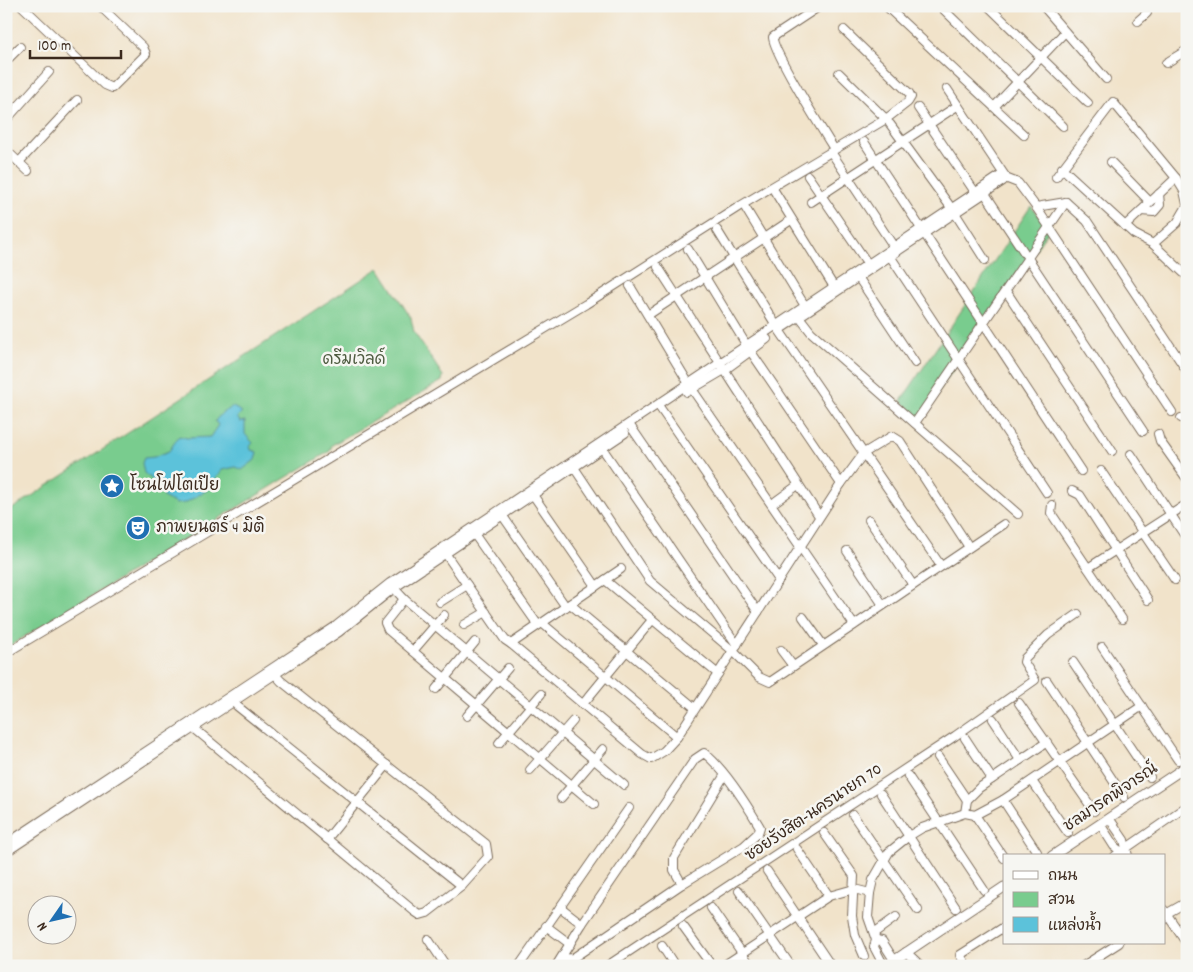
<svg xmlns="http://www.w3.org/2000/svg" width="1193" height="972" font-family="Dekko,'Playpen Sans Thai',sans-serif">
<rect width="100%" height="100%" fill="#f6f6f2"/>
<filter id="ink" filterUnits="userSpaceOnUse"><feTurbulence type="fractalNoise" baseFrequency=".02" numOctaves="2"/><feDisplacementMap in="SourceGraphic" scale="10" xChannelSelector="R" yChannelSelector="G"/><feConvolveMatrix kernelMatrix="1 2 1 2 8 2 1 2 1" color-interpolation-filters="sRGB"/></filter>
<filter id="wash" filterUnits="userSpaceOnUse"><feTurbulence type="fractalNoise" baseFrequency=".0096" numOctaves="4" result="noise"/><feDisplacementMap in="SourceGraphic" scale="20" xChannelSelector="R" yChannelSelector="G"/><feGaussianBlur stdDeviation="1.12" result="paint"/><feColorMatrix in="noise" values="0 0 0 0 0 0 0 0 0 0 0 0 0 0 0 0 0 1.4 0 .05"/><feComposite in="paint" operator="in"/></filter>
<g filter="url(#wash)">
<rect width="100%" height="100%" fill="#f1e3ca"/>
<g fill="#79cc8e" stroke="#5a7b56">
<path d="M1031 206 1049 230 920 418 901 401Z"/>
<path d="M379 268 411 318 414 332 443 376 442 381 332 445 330 451 6 648V513Z"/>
</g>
<path fill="#5cc2da" stroke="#4c767c" d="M233 407 242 412 237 417 240 422 245 421V434L253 443 250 446 251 450 257 452 255 460 242 470 236 467 222 470 207 490 185 503 176 504 163 497 161 487 144 473 142 463 144 458 154 457 169 451 179 436 187 438 210 437 218 425 215 421 222 413Z"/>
</g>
<g filter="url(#ink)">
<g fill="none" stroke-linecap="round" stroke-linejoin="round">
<g stroke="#7b6b5a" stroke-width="10">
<g id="minor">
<path d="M22 6 105 85 112 88 146 54 143 47 100 6"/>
<path d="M820 6 773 37C771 48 824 133 834 149"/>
<path d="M886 6 1024 135"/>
<path d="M940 6 1063 126"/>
<path d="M988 6 1088 103"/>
<path d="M1043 6 1106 79"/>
<path d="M1183 6 1187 10"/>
<path d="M1138 21 1147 13 1146 6"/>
<path d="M6 61 20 47"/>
<path d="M1166 63 1187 50"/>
<path d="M839 73 886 119"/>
<path d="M947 89 1005 176"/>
<path d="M995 106 1065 32"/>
<path d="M918 108 977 195"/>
<path d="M6 120 49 72"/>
<path d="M890 124 955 213 985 260"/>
<path d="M864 142 1081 471"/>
<path d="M6 150 28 171"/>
<path d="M833 155 896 250"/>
<path d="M19 162 77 100"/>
<path d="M1111 162 1150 202"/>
<path d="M1062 168 1134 234 1153 244 1177 223 1187 206"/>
<path d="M808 176 870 267"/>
<path d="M1056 177 1113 102 1176 178 1184 191 1187 204"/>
<path d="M982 189 1143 431"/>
<path d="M775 192 834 287"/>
<path d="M811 202 957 106"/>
<path d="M1036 207 1066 202 1087 221 1187 371"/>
<path d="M746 209 805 306"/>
<path d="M1141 211 1154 212 1160 205 1159 194"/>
<path d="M1125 226 1176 178"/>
<path d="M717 230 779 330 941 566"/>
<path d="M1153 244 1187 276"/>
<path d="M688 249 747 346 841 484"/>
<path d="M888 253 1047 493"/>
<path d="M658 267 819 516"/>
<path d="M856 274 915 363"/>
<path d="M630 286 692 389 854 625"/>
<path d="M1006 291 1112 451"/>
<path d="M797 314 811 332 1018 514"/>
<path d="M648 315 791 220"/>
<path d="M782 328 1003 181 1005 176"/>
<path d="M687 392 726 369 767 339"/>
<path d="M658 405 779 580"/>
<path d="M1181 418 1187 420"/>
<path d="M915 423 1066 202"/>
<path d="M629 424 758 612"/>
<path d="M1158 434 1160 441 1187 479"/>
<path d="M600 445 737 645"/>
<path d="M1131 454 1187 539"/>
<path d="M571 463 650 581 733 651 759 677 770 682 1004 524"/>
<path d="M1101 471 1175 580"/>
<path d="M1072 491 1080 495 1148 600"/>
<path d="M531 492 596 586"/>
<path d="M776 501 798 485"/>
<path d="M1052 505 1051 513 1122 619"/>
<path d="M500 512 566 607"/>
<path d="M869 520 913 585"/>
<path d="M472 531 538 625"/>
<path d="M443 550 505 640 511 644 621 569"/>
<path d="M847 551 883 605"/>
<path d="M1088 568 1187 504"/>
<path d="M605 580 718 674"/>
<path d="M392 586 404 599 624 785"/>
<path d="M404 599 385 623 388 630 594 804"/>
<path d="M440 602 467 585"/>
<path d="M570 604 695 708"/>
<path d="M803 617 823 645"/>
<path d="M542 623 677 737"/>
<path d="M464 625 486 612"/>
<path d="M511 644 642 754 651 759 664 751 677 737 841 484 864 453 892 436 900 441 969 547"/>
<path d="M1102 647 1178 760"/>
<path d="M781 650 793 666"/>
<path d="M413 651 444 615"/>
<path d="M6 653 586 304 740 206 886 119 908 102 911 97 909 93 844 30"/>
<path d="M1073 662 1150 777"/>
<path d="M1047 681 1124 797"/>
<path d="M436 689 475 642"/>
<path d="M230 697 237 706 462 886"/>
<path d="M1019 703 1094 811"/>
<path d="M583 704 652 620"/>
<path d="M467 716 508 668"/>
<path d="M993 719 1020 760"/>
<path d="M190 725 414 911 420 915 427 913 462 886 488 857 486 844 281 681 271 670"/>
<path d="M965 738 992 779"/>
<path d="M499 743 541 694"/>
<path d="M938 757 967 800"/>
<path d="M530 770 573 721"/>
<path d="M908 776 984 890"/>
<path d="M1032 781 1068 833"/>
<path d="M881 794 956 908"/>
<path d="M561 798 603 749"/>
<path d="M1003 800 1037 852"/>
<path d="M965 813 967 800 979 788 1047 742"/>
<path d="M853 815 918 910"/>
<path d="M975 815 1004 858"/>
<path d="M1109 818 1124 840 1128 856"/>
<path d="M1100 824 1114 846 1124 854"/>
<path d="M824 833 854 876 852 916 855 935 864 956"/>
<path d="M327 839 387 765"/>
<path d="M6 844 336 626 390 583 1000 176 1018 183 1036 207 1172 412"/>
<path d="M797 849 829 896"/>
<path d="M6 852 339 632 394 588 625 433"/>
<path d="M1115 856 1187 806"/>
<path d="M767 871 831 966"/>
<path d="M682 884 674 870V858L724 776"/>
<path d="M739 891 791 966"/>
<path d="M560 907 582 924"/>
<path d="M711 908 751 966"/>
<path d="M1164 910 1187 944"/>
<path d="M1164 915 1187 902"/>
<path d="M546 926 570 944"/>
<path d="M683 926 712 966"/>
<path d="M874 933 896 917"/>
<path d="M428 939 446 966"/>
<path d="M876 940 882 941 894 960"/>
<path d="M662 946 675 966"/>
<path d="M906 952 921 966"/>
<path d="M519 966 629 808"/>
<path d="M556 966 582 924 695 759 704 753C724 768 747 805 760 827L758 833 744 846 682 884 573 958 561 959"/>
<path d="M607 966 955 736 1035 680 1024 662 1025 658 1048 635 1078 614"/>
<path d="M723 966 829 896 854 889 870 893"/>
<path d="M884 966 874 947 876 940 868 917 870 893 873 880 889 852 909 836 922 828 965 813 975 815 1003 800 1142 706"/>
<path d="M967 966 960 955 1004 927"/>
<path d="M1083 966 1119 943"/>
</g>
</g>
<g stroke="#7b6b5a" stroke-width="11">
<g id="tertiary">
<path d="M1052 856 1187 766"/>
<path d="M886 966 1004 887"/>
</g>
</g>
<use href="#minor" stroke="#fff" stroke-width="8"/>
<use href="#tertiary" stroke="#fff" stroke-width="9"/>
</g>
</g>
<defs>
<g id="sight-disc" transform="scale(1.25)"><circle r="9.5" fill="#1f6fb2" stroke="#f6f6f2"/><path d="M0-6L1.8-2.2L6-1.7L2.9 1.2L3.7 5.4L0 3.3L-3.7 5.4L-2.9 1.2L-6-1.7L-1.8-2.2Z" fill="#fff"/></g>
<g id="theatre-disc" transform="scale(1.25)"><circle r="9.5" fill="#1f6fb2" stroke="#f6f6f2"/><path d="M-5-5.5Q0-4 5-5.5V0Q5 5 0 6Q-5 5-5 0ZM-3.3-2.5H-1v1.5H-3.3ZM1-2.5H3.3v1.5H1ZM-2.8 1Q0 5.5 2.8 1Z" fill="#fff"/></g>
</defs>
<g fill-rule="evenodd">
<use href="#sight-disc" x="112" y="486"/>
<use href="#theatre-disc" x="138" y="528"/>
</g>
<g text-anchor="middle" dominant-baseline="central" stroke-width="5" stroke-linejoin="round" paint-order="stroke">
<g font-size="16" fill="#4e5b40" stroke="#f6f6f2">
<text x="354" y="360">ดรีมเวิลด์</text>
</g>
<g font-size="16" fill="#3b2a1e" stroke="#f6f6f2" text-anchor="start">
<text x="130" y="486">โซนโฟโตเปีย</text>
<text x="156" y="528">ภาพยนตร์ 4 มิติ</text>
</g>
<g font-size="16" fill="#3b2a1e" stroke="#f6f6f2">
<text transform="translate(1111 798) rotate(-34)">ชลมารคพิจารณ์</text>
<text transform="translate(814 813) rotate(-34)">ซอยรังสิต-นครนายก 70</text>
</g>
</g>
<rect width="1193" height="972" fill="none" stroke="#f6f6f2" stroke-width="25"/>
<rect x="1003" y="854" width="162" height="90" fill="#f6f6f2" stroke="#aba49d"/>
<rect x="1013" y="871" width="25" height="8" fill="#ffffff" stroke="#aba49d"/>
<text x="1048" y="880" font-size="15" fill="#3b2a1e">ถนน</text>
<rect x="1013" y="892" width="25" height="15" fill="#79cc8e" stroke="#aba49d"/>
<text x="1048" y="904" font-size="15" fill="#3b2a1e">สวน</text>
<rect x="1013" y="917" width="25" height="15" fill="#5cc2da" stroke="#aba49d"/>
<text x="1048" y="930" font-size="15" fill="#3b2a1e">แหล่งน้ำ</text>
<g transform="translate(52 920) rotate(236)"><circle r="24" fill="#f6f6f2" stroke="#aba49d"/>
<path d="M0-4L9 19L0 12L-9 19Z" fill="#1f6fb2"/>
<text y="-8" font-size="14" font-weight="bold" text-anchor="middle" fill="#3b2a1e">N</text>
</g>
<path d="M30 50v8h91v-8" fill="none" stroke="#3b2a1e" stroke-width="2.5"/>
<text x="38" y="50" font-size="15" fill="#3b2a1e" stroke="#f6f6f2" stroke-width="4" paint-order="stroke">100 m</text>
</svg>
